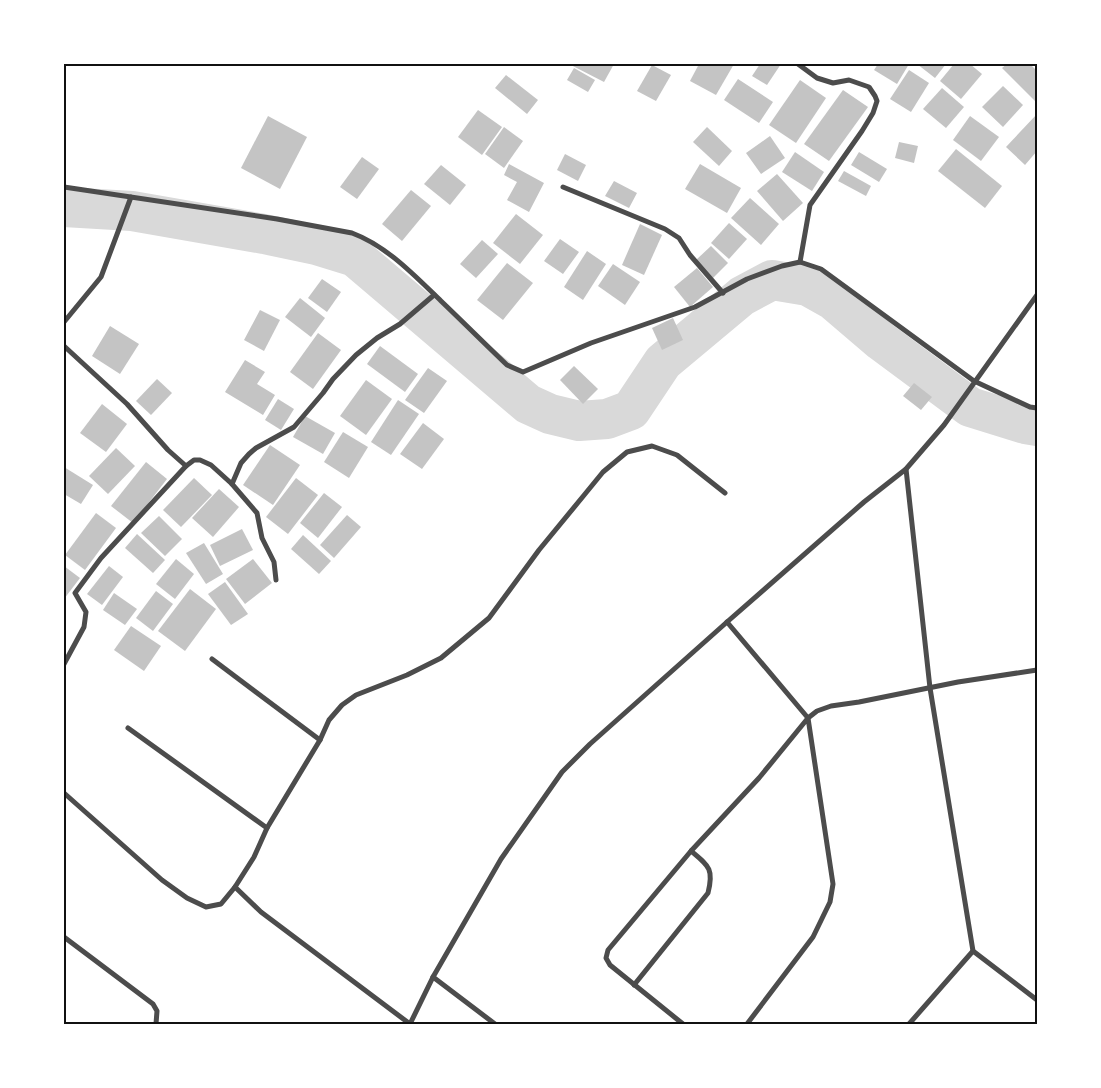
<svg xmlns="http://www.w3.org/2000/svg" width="1101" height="1088" font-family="Mulish,sans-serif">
<rect width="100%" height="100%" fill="#fff"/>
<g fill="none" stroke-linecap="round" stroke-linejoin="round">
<path stroke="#d9d9d9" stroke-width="40" d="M64 207 132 211 264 234 316 245 355 257 528 404 550 414 579 421 607 419 631 410 663 362 742 296 772 280 808 286 833 300 881 341 970 407 1025 424 1037 426"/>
</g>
<g fill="#c4c4c4">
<path d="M569 64H614L604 82Z"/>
<path d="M699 64H734L716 95 690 81Z"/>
<path d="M760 64H781L767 85 752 76Z"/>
<path d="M878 64H909L897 84 874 70Z"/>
<path d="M917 64H946L935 78Z"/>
<path d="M954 64H970L982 74 961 99 940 81Z"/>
<path d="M1007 64H1030L1037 71V103L1002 68Z"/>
<path d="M652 65 671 75 656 101 637 91Z"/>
<path d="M574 68 595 80 588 92 567 80Z"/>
<path d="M909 70 929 83 911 112 890 99Z"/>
<path d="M506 75 538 100 527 114 495 88Z"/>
<path d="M738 79 773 102 759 123 724 100Z"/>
<path d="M800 80 826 98 796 143 769 125Z"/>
<path d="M1003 86 1023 105 1003 127 982 107Z"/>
<path d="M942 88 964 107 946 128 923 109Z"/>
<path d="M843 90 868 107 829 161 804 144Z"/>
<path d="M478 110 502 127 482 155 458 137Z"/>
<path d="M1037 114V151L1025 165 1006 147Z"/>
<path d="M268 116 307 137 280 189 241 168Z"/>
<path d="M970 116 999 137 981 161 953 140Z"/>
<path d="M504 127 523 141 504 168 485 154Z"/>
<path d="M707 127 732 151 719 166 693 142Z"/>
<path d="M770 136 785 158 761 174 746 153Z"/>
<path d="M899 142 918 146 914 163 895 158Z"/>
<path d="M956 149 1002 186 985 208 938 171Z"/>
<path d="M795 152 824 172 812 191 782 172Z"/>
<path d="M859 152 887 169 879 182 851 165Z"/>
<path d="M565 154 586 165 578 181 557 170Z"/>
<path d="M362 157 379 169 357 199 340 187Z"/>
<path d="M509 164 544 183 529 212 507 200 517 182 504 175Z"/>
<path d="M700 164 741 188 727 213 685 189Z"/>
<path d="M441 165 466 185 450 205 424 184Z"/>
<path d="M844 171 871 186 866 196 838 181Z"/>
<path d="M777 174 803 203 783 221 757 191Z"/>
<path d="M614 181 637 193 629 208 605 196Z"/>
<path d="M411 190 431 206 402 241 382 224Z"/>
<path d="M750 198 779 224 761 245 731 218Z"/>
<path d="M516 214 543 235 520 264 493 243Z"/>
<path d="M729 223 747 239 729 259 711 243Z"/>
<path d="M640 224 662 235 644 275 622 265Z"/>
<path d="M560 239 579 252 563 274 544 261Z"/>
<path d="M482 240 498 254 476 278 460 264Z"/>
<path d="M711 246 728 263 713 278 696 260Z"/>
<path d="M587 251 606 264 583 300 564 287Z"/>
<path d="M507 263 533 283 503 320 477 300Z"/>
<path d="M613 264 640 282 625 305 598 286Z"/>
<path d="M697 268 713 287 690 307 674 287Z"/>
<path d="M322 279 341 292 327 312 308 298Z"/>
<path d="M300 298 325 318 311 337 285 317Z"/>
<path d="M260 310 280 320 264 351 244 340Z"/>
<path d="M673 318 683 340 662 350 652 328Z"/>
<path d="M110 326 139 344 120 374 92 356Z"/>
<path d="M318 333 341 350 313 389 290 372Z"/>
<path d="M380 346 418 374 405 392 367 364Z"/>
<path d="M245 360 265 372 257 384 275 395 263 415 225 392Z"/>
<path d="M574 366 598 389 583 404 560 380Z"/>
<path d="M428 368 447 381 424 413 405 400Z"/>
<path d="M157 379 172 393 151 415 136 401Z"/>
<path d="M366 380 392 399 366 435 340 416Z"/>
<path d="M914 383 932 397 921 410 903 396Z"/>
<path d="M278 399 294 409 281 430 265 420Z"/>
<path d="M398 400 419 414 391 455 371 442Z"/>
<path d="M102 404 127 424 106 452 80 433Z"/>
<path d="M305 416 335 433 323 454 293 437Z"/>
<path d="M423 423 444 439 422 469 400 454Z"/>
<path d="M343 432 368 447 349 478 324 462Z"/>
<path d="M270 445 300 465 273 505 243 485Z"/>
<path d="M116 448 135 466 108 494 89 476Z"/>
<path d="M146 462 167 479 133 523 111 506Z"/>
<path d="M64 467 93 485 81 504 64 494Z"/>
<path d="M194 478 212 495 181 527 163 510Z"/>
<path d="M296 478 318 495 288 534 266 517Z"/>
<path d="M219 489 239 507 213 537 192 518Z"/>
<path d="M324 493 342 507 318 538 300 523Z"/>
<path d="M96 513 116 528 85 570 65 555Z"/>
<path d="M347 515 361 527 334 558 320 545Z"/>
<path d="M159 516 182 539 165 556 141 533Z"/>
<path d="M242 529 253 550 220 566 210 545Z"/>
<path d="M137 534 165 560 153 573 125 548Z"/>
<path d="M303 535 331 561 319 574 291 549Z"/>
<path d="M204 543 223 574 206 584 186 553Z"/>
<path d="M176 559 194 574 175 599 156 584Z"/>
<path d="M253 559 272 583 245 604 226 579Z"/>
<path d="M64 566 80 578 64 599Z"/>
<path d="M109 566 123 577 102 605 87 594Z"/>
<path d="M225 582 248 614 231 625 208 594Z"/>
<path d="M190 589 216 609 185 651 158 631Z"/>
<path d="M156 591 173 604 153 631 136 618Z"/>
<path d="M114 593 137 609 125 625 103 610Z"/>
<path d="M131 626 161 646 144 671 114 650Z"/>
</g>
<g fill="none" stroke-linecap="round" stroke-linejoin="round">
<g stroke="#4c4c4c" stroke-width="5">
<path d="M798 64 817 78 833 83 849 80 869 87 875 96 877 101 873 113 862 131 810 205 800 262"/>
<path d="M64 187 277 219 352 233C387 246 415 276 441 301 463 322 485 344 507 365L523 372 591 343 695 307 747 279 782 266 800 262 821 269 974 381 1030 407 1037 408"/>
<path d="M563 187 665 229 679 238 690 255 723 293"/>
<path d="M64 322 101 277 131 197"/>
<path d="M64 346 127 404 168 450 186 466 101 558 75 593 86 612 84 627 64 664"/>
<path d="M186 466 194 460H200L211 465 232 484 257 513 262 538 274 562 276 580"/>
<path d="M906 469 930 688 973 951 1037 1000"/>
<path d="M232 484 241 463 249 454 256 448 294 427 323 393 333 379 356 355 377 338 400 324 434 295"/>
<path d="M727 622 808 718 817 711 831 706 859 702 958 682 1037 670"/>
<path d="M212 659 320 740"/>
<path d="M128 728 267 828"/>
<path d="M64 793 162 880 187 898 206 907 221 904 235 887 261 912 410 1024 433 977 501 859 562 772 590 744 727 622 864 502 906 469 944 425 1037 295"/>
<path d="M235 887 254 857 267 828 320 740 329 720 342 705 356 695 407 675 441 658 489 618 539 550 585 494 603 472 627 452 652 446 677 455 725 493"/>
<path d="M64 937 153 1004 157 1011 156 1024"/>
<path d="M433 977 495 1024"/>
<path d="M634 985 708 893C714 869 709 866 691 851"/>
<path d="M683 1024 610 965 606 958 608 950 691 851 759 778 808 718 833 884 830 902 813 937 747 1024"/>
<path d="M909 1024 973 951"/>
</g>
</g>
<rect width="1101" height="1088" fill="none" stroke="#ffffff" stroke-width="130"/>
<rect x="65" y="65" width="971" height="958" fill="none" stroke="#111" stroke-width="2"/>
</svg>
